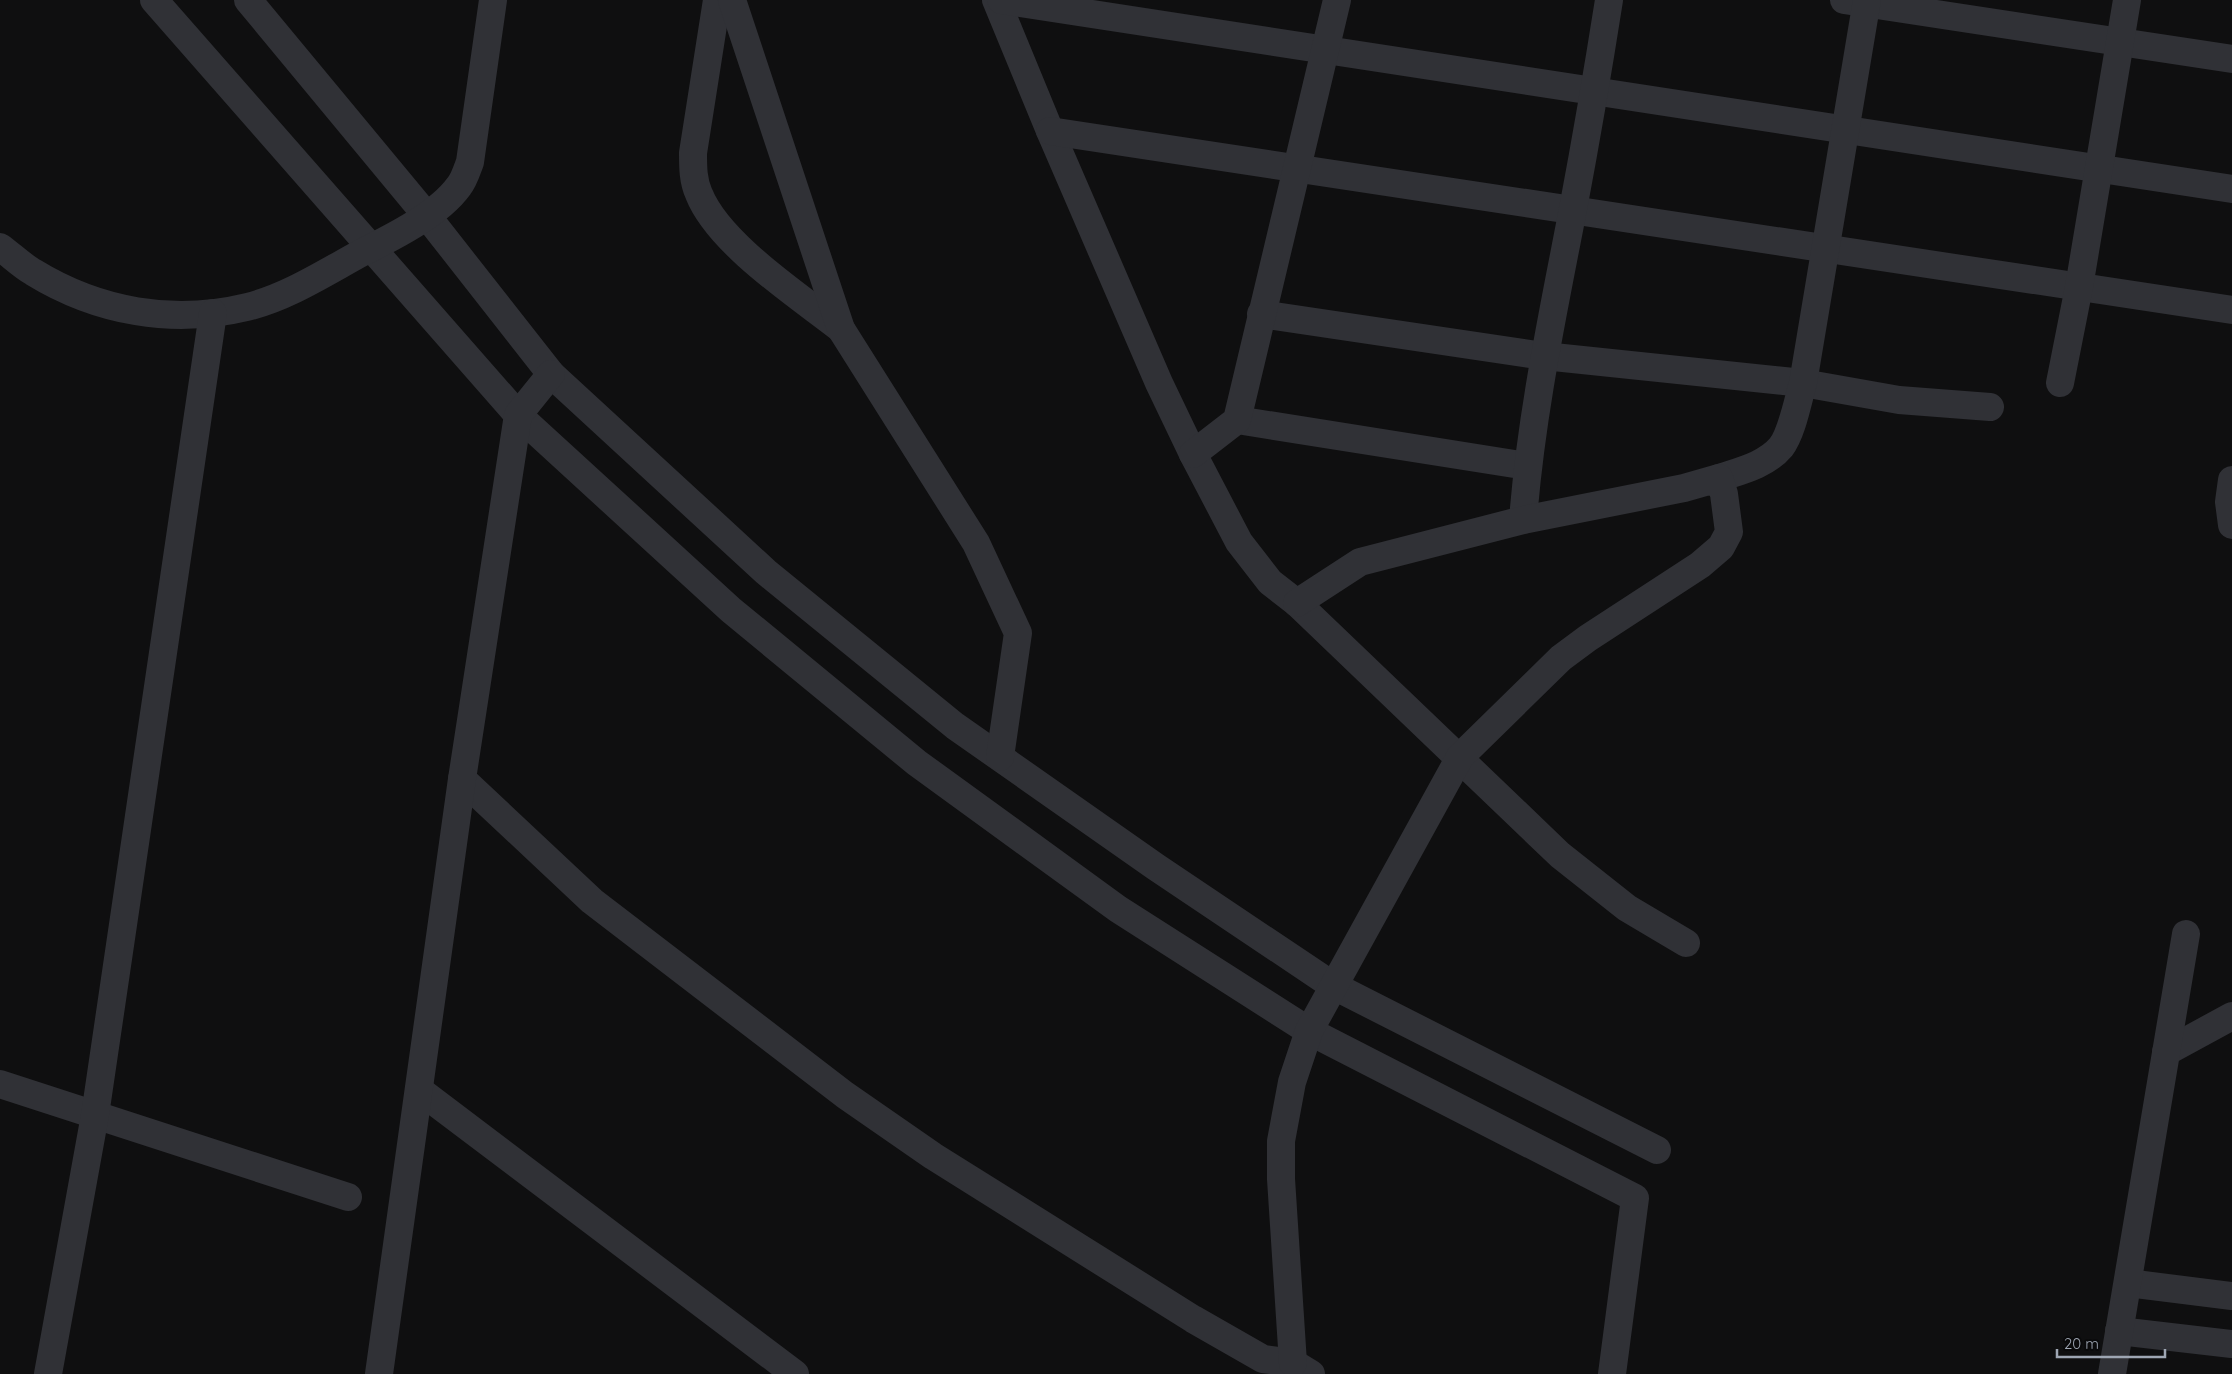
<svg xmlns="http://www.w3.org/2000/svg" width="2232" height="1374" font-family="Quicksand,sans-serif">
<rect width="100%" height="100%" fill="#0f0f10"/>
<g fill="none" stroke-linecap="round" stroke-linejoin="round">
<g stroke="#303136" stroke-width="28">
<path d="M154 0 518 415 731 610 917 763 1118 909 1309 1031 1635 1198 1612 1374"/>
<path d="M248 0 427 216 551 374 766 572 955 726 1156 867 1332 985 1657 1150"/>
<path d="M717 0 693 153C693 167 693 181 699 194 719 244 799 296 841 329"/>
<path d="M732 0 841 329 976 543 1018 633 1000 757"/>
<path d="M996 0 1050 131 1159 383 1193 454 1239 542 1270 582 1297 603 1560 855 1627 908 1686 943"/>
<path d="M1001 0 2232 189"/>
<path d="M1844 0 2232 59"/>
<path d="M1050 131 2232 310"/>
<path d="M0 247C11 255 21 265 33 272 98 312 173 325 247 307 288 297 326 272 363 252 393 237 439 214 459 186 464 180 467 170 470 162L493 0"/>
<path d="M1261 314 1544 356 1803 383 1899 400 1990 407"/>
<path d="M2060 383 2079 287 2127 0"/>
<path d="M1237 420 1527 466"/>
<path d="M1193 454 1237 420 1337 0"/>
<path d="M1719 478C1740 471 1766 465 1781 447 1792 433 1798 400 1803 383L1867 0"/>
<path d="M2232 480 2229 502 2232 525"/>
<path d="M1523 520C1531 415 1553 313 1573 209 1586 140 1598 70 1609 0"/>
<path d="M462 779 592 901 845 1095 933 1156 1193 1319 1263 1359 1293 1363 1311 1374"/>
<path d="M2166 1052 2232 1016"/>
<path d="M0 1084 348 1197"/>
<path d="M419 1090 795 1374"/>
<path d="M2128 1283 2232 1296"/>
<path d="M2119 1331 2232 1344"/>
<path d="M1293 1363 1281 1179V1141L1292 1082 1309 1031 1460 757 1561 658 1588 638 1700 565 1721 547 1729 532 1724 494 1719 478 1684 488 1523 520 1360 562 1297 603"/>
<path d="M48 1374 95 1115 213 313"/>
<path d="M379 1374 462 779 518 415 551 374"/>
<path d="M2112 1374 2186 934"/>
</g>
</g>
<path d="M2057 1349v8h108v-8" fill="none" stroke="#9ea6b3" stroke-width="2.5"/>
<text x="2064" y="1349" font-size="15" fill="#9ea6b3" stroke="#0a0a0b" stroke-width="4" paint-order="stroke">20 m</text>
</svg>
